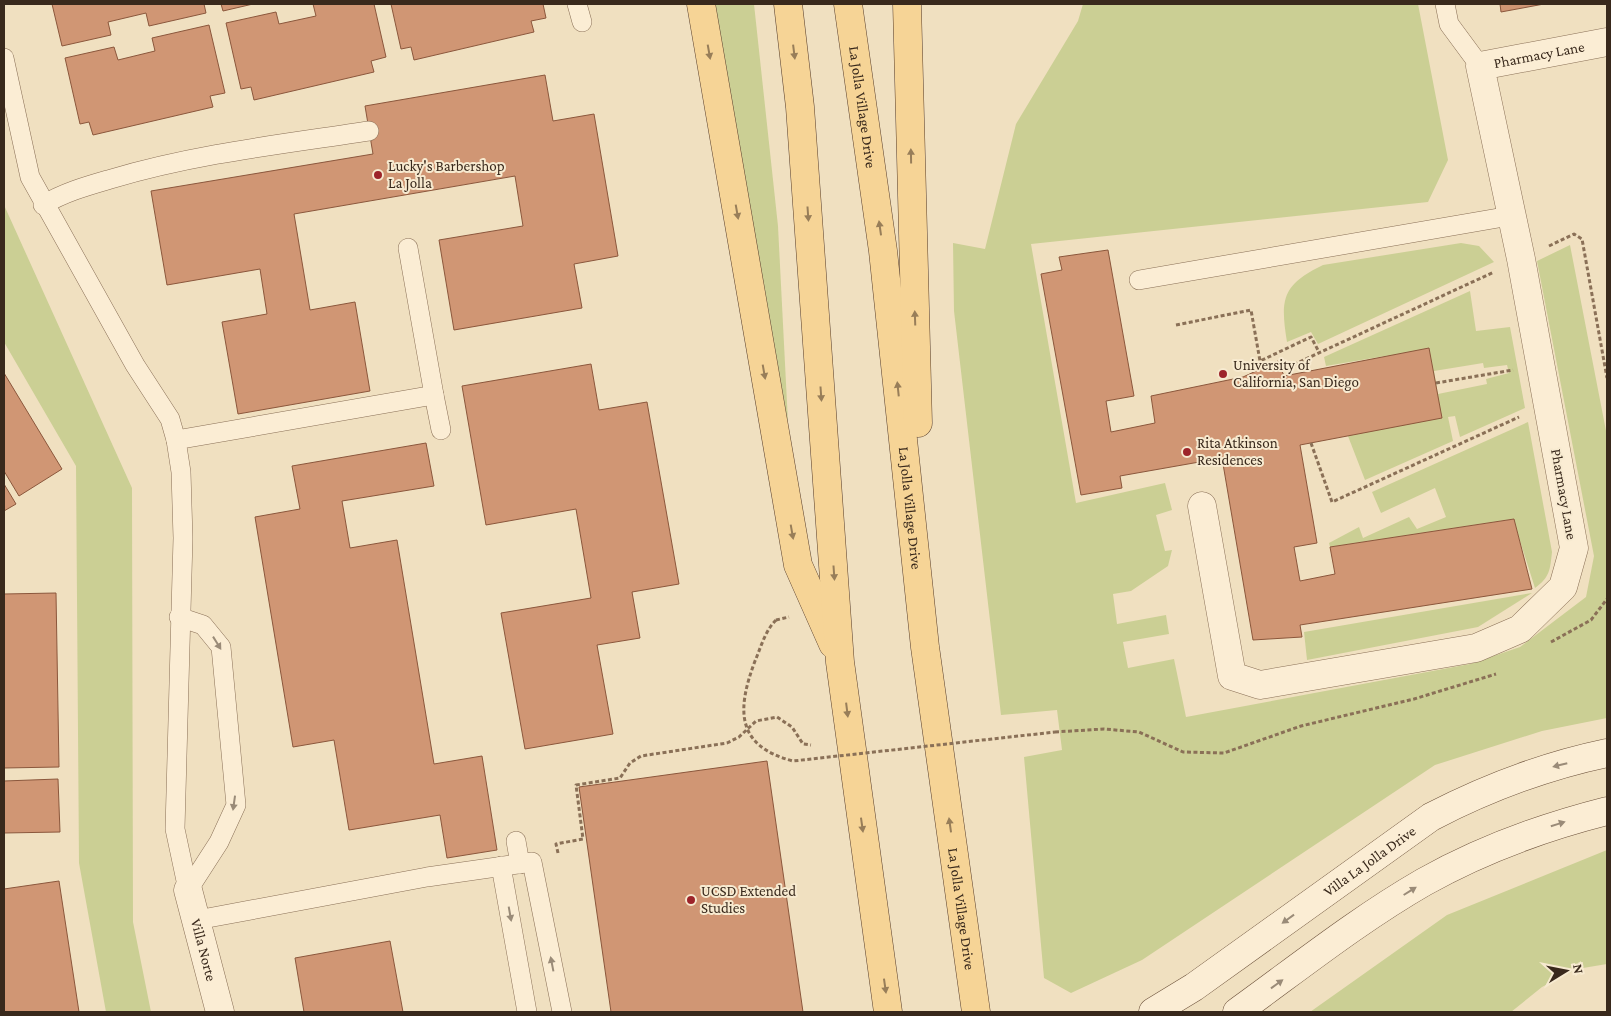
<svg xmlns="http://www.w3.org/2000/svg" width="1611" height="1016" font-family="'Crimson Pro',serif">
<rect width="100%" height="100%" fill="#f0e0c0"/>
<g fill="#cbcf94" fill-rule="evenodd">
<path d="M715 4H754L778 226 788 422 765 302Z"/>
<path d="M1083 4H1418L1448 160 1428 202 1031 244 1076 503 1165 483 1172 510 1156 515 1165 551 1172 550 1168 566 1131 591 1113 594 1117 624 1166 615 1169 634 1123 642 1128 668 1174 659 1186 717 1470 664 1520 647 1586 597 1594 556 1537 261 1570 245 1607 436V718L1542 731 1435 765 1142 960 1071 993 1044 978 1024 757 1062 750 1057 710 1001 715 954 311 953 243 985 249 1016 124 1078 21Z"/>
<path d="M4 205 132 488 133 922 151 1012H106L79 863 76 466 4 342Z"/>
<path d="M1461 243 1479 246 1494 262 1318 344 1311 332 1287 342C1280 299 1282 285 1323 265Z"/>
<path d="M1470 291 1476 331 1510 327 1525 408 1460 437 1455 416 1448 417 1453 441 1365 480 1322 369 1391 355 1326 366 1324 357ZM1483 363 1484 368 1507 365 1509 373 1486 379 1487 384 1438 394 1434 371Z"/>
<path d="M1528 422 1552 552C1550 570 1550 577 1535 588L1513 519 1330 547 1329 543 1359 527 1363 538 1409 517 1417 529 1446 517 1435 488 1381 513 1372 492Z"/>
<path d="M1532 593 1478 627 1307 660 1304 632Z"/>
<path d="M1607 850V964L1577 969 1542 987 1511 1012H1310L1447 915Z"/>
</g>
<g fill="#d09674" stroke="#8b573c">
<path d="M52 4H204L206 13 149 26 146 13 108 22 111 35 62 46Z"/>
<path d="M221 4H253L223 11Z"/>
<path d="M313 4H374L386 57 371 61 374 72 254 100 251 87 241 89 226 23 276 12 279 24 316 16Z"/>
<path d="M391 4H543L546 18 531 21 534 32 414 60 411 47 401 49Z"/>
<path d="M1500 4H1544L1501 12Z"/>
<path d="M209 25 225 93 210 96 213 107 93 135 89 122 80 124 65 58 114 47 118 60 155 51 152 38Z"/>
<path d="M545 75 553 121 594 114 618 256 574 264 582 308 454 330 439 240 523 226 515 176 294 214 310 310 355 302 370 391 238 414 222 322 267 314 260 269 167 285 151 191 373 154 365 106Z"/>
<path d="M1108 250 1134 396 1106 401 1111 432 1155 423 1151 396 1243 377 1278 361 1284 376 1429 348 1442 418 1300 445 1317 543 1294 547 1300 581 1335 574 1330 547 1514 519 1532 589 1300 625 1302 637 1253 640 1222 458 1120 476 1122 488 1081 495 1041 274 1062 270 1059 257Z"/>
<path d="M591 364 599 410 647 402 679 584 632 592 640 638 597 645 613 734 525 749 501 613 591 598 576 509 486 525 462 386Z"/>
<path d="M4 373 62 469 19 496 4 471Z"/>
<path d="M426 443 434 486 342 501 350 548 397 540 434 764 482 756 497 850 447 858 440 815 349 830 334 740 293 747 255 517 300 509 292 466Z"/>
<path d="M4 484 16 504 4 511Z"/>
<path d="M56 593 59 767 4 768V594Z"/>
<path d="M767 761 803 1012H611L579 787Z"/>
<path d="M58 779 60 832 4 833V781Z"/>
<path d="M59 881 79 1012H4V889Z"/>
<path d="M390 941 403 1012H304L295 958Z"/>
</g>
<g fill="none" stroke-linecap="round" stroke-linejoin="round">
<g stroke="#8a7057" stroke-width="20">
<g id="service">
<path d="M577 4 582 22"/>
<path d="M1445 4 1449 24 1480 66"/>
<path d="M4 58 30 177 135 365 170 419 176 440 181 472 183 538 175 829 188 890"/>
<path d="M43 205C65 192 87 186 111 179 194 154 283 144 369 131"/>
<path d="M1139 280 1510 216"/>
<path d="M434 395 441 430"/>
<path d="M176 440 434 395 408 248"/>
<path d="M179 617 203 625 221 647 236 805 219 842 188 890"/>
<path d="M516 841 520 864"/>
<path d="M501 866 527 1012"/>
<path d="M197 920 427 877 532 862 562 1012"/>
</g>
</g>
<g stroke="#8a7057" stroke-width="29">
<g id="minor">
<path id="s1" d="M1202 506 1232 676 1260 685 1476 648 1520 629 1563 587 1574 548 1521 259 1480 66 1607 42"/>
<path id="s2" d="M188 890 220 1012"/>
</g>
</g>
<g stroke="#6c513a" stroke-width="29">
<g id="secondary">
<path id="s3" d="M1153 1012 1194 987 1431 817C1487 788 1545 766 1607 753"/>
<path d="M1237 1012C1298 968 1358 920 1424 882 1481 850 1544 827 1607 811"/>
</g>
</g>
<g stroke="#583e2c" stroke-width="29">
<g id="primary">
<path d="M701 4 798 565 833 644"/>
<path d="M788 4 800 107 840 662 888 1012"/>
<path id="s4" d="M848 4 883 251 925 647 976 1012"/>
<path d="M907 4 918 423"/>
</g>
</g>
<g stroke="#8a7057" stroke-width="3" stroke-dasharray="4 2.5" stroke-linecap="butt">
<path d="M1549 246 1574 234 1582 239 1607 378"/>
<path d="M1176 325 1251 310 1260 361 1311 337 1319 352"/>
<path d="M1282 370 1494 272"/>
<path d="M1436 383 1513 370"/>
<path d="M1311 443 1332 502 1519 417"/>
<path d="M776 620 789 617"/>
<path d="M1551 642 1591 620 1607 599"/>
<path d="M1055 732 1104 729 1139 732 1183 752 1224 753 1301 726 1414 699 1496 674"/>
<path d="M558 853 556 844 583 839 576 785 620 778 630 763 641 756 727 743 739 737 756 721 777 717 792 727 803 744 811 745"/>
</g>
<use href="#service" stroke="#fbedd4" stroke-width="19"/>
<use href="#minor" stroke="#fbedd4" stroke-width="28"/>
<use href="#secondary" stroke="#fbedd4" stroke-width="28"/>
<use href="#primary" stroke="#f6d496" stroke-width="28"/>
<path stroke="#8a7057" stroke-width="3" stroke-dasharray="4 2.5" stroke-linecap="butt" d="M776 620C765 631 761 647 755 661 737 709 735 746 793 761L1055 732"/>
</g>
<defs><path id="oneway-solid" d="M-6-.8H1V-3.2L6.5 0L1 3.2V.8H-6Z" transform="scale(1.25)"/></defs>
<g fill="#987e59">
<use href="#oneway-solid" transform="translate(709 52) rotate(80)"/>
<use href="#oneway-solid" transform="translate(794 52) rotate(83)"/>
<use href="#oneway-solid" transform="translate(911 156) rotate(-91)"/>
<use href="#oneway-solid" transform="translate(737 212) rotate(80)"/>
<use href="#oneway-solid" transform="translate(808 214) rotate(86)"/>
<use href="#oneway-solid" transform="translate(880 228) rotate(-98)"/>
<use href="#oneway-solid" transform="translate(915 318) rotate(-92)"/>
<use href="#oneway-solid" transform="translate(764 372) rotate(80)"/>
<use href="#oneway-solid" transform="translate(898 389) rotate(-96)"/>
<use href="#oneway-solid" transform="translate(821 394) rotate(86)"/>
<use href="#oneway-solid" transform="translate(792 532) rotate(80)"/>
<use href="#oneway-solid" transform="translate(834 573) rotate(86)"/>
<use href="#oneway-solid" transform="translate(847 710) rotate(83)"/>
<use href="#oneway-solid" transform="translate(862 825) rotate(82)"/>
<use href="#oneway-solid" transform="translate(950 825) rotate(-98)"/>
<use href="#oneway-solid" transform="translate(885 986) rotate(82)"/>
</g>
<g fill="#9a8b78">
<use href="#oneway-solid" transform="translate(217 643) rotate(58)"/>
<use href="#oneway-solid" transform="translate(1560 765) rotate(166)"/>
<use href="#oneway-solid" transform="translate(234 803) rotate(98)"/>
<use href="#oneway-solid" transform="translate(1558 824) rotate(-17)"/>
<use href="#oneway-solid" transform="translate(1410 891) rotate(-32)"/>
<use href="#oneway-solid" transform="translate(510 914) rotate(80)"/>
<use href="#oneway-solid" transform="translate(1288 919) rotate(144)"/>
<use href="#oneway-solid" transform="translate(552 964) rotate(-101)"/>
<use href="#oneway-solid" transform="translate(1277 984) rotate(-36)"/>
</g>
<g fill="#9d242a" stroke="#f7ead0" stroke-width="2">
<circle cx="378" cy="175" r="5"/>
<circle cx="1223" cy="374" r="5"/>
<circle cx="1187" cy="452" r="5"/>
<circle cx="691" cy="900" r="5"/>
</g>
<g text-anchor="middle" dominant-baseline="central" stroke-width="4" stroke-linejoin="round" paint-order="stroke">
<g font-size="15" fill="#39291c" stroke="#f7ead0">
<text stroke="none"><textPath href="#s1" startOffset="1121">Pharmacy Lane</textPath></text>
<text stroke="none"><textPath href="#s4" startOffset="104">La Jolla Village Drive</textPath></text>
<text transform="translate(1564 494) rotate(80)">Pharmacy Lane</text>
<text stroke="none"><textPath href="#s4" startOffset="508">La Jolla Village Drive</textPath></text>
<text stroke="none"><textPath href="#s3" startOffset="264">Villa La Jolla Drive</textPath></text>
<text stroke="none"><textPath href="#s4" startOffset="912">La Jolla Village Drive</textPath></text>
<text stroke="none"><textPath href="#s2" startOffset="62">Villa Norte</textPath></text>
</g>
<g font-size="15" fill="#39291c" stroke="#f7ead0" text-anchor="start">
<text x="388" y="166">Lucky's Barbershop<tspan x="388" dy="17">La Jolla</tspan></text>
<text x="1233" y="365">University of<tspan x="1233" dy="17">California, San Diego</tspan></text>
<text x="1197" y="443">Rita Atkinson<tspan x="1197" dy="17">Residences</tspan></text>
<text x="701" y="891">UCSD Extended<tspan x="701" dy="17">Studies</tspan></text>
</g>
</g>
<rect width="1611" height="1016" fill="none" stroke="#39291c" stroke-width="10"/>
<g transform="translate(1566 971) rotate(80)" stroke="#f7ead0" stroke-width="4" paint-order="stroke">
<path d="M0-4L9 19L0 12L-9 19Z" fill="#39291c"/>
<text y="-8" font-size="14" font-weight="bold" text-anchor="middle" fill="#39291c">N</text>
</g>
</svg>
